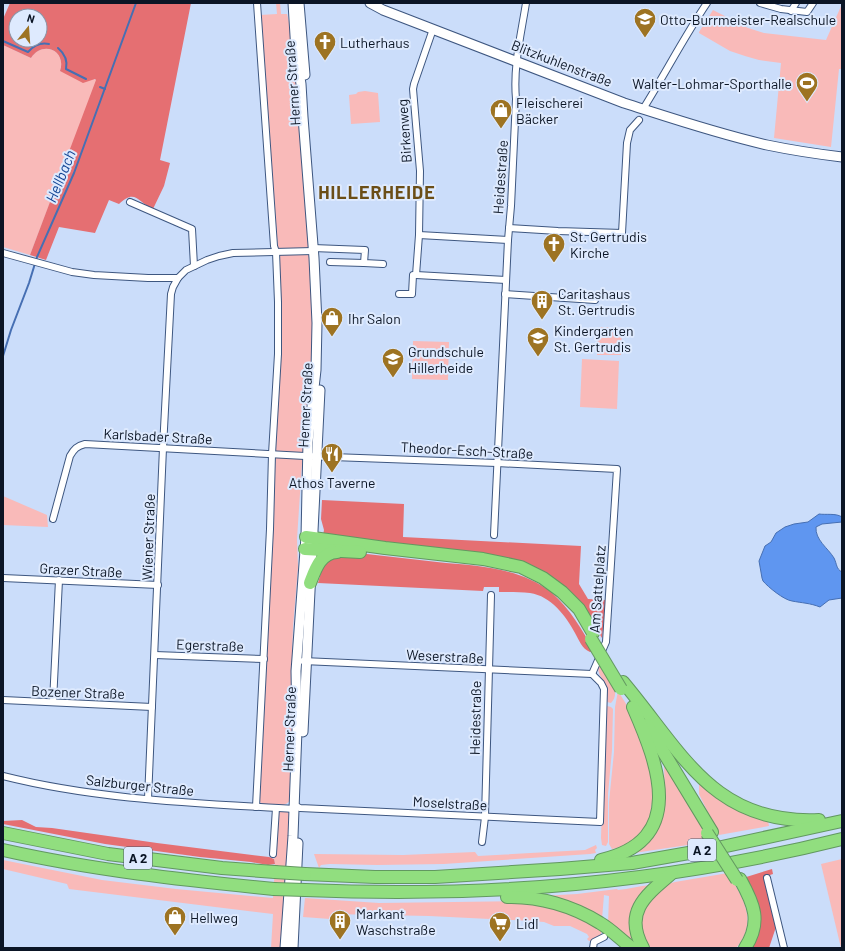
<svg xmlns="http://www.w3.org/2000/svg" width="845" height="951" font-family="Barlow,sans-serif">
<rect width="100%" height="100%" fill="#cbddfa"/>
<g fill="#f9bab9">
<path d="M276 3H280L281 14H287L291 30 297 74 314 322 312 378 305 418 297 539 298 567 293 627 292 657 294 666V723L291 799C285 809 272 805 262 804L260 802V798L274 509C275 435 282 362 281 288L260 15 277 14Z"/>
<path d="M842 4V69H839L831 147 774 138 781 63 759 60 745 56 730 51 699 33V32L713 10 748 28 764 33 826 40Z"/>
<path d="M3 45 31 58C42 40 67 50 60 71L97 80 30 255 3 247Z"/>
<path d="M365 91 378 93 380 122 351 124 349 95 356 94 358 92Z"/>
<path d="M598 327 622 328 621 355H597Z"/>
<path d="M413 341 449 342 448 380 412 379Z"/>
<path d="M582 359 619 361 617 409 580 407Z"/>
<path d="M3 496 47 515 48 527 3 525Z"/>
<path d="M599 660C606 671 623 692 611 703L607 702C607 697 607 691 605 685 601 675 596 673 599 660Z"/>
<path d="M618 691 633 715 649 765 654 792 648 826 628 846 612 849 609 844V802L614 752 615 707Z"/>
<path d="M607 706 611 707 613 709 612 750 608 794V842L606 846 602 845 601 838 605 708Z"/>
<path d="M664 764 704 828 708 842 634 853 651 838 665 802Z"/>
<path d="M699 781 768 821 769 826 719 835 699 794Z"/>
<path d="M280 811 288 812 290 817 280 948H271L273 914 69 889 67 884 3 869V860L102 880 176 889 273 898 275 865 274 859 276 853 278 813Z"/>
<path d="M596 845 597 848 595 850 596 853 590 854 444 864 377 865 330 864 321 865 319 868 314 854 403 855 475 852 478 856 585 850Z"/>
<path d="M842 859V948H841L821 864Z"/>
<path d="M728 873C743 898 759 922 736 948H646L639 916 661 886 675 882Z"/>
<path d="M651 885 635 942 608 924 609 896 604 895 602 919 540 896 577 894 617 889 618 890C629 889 639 886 651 885Z"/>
<path d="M305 898 379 903 520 901 561 909 601 929C603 938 596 940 589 941L587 939 589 937 587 934 570 926H554L544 922 531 921 429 916 332 914 330 919 303 917Z"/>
</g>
<g fill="#e56f72" fill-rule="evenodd">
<path d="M10 3H191L160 160 170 163 164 186 153 209C138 202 135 188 119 204L109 200 95 233 59 227 46 260 30 255 96 80 95 79 83 83 60 71C67 50 42 40 31 58L3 45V19ZM16 16H40V40H16Z"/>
<path d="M322 500 404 504 403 537 581 546 579 584 588 599 606 600 602 638 594 625 548 577 323 535 324 530 321 519Z"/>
<path d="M358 553C384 556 411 559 437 562 476 566 519 567 551 592 570 609 582 629 594 651L590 652C582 649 579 640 575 633 566 616 551 596 530 593 520 592 509 592 499 592V587H484L483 591 318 583 325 558Z"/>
<path d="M22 820 36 827 52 828 157 843 269 857 274 859 275 864 268 865 251 862 200 857 105 844 3 824V821Z"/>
<path d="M772 869 773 874 764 877 776 927 769 948H750L756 936 743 878Z"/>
</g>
<path fill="#5f96f0" stroke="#466fb3" d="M819 514C826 515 836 513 842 517V522L822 524 816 527C815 540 828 548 834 558 837 564 836 569 842 572V598L829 600 820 607C810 603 802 603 792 601 784 600 768 587 763 581L762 578 759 561 765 546 771 542 776 533 785 527 794 524 808 522Z"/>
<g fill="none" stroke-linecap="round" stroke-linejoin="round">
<g stroke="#466fb3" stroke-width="2">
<path d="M3 41 28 52C34 45 40 42 49 44"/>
<path d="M58 48C65 54 68 60 66 69L86 79"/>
<path d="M100 87 105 89"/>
<path d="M3 356 11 330 29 283 37 257 74 173 136 3"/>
</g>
<g stroke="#3e5780" stroke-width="8">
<g id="minor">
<path d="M760 3 781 9 807 12 813 3"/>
<path d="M791 11 796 3"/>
<path d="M643 109C665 74 684 37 707 3"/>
<path d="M130 202 192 229 194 266"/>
<path d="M509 228 558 231 622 233 627 143 630 130 639 120"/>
<path d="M419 235 508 240"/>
<path d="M313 248 365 250 364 263 383 264"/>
<path d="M3 253 72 272 94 275 148 278H178L186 270 207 260 219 256 233 253 313 251"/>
<path d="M330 262 364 263"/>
<path d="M416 275 506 280"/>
<path d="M399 294H412L413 275H416L419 235 420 171 413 89 414 84 433 29"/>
<path d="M505 294 595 300"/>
<path d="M53 519 70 456C74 449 77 446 85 444L305 456 497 463 617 469 606 642 592 674"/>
<path d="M494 535 508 240 511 206 516 99C513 66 521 35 526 3"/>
<path d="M3 578 158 585"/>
<path d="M155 655 264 659"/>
<path d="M303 661 592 674"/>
<path d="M3 700 152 707"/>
<path d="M53 702 59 580"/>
<path d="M3 776C98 800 197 803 294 809"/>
<path d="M148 799 163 448 171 294 173 287 178 278"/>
<path d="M294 805 300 808 600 822 604 689 601 683 592 674"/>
<path d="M256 807 270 529 272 454 278 354V302L276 252 274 246 257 3"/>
<path d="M482 842 485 817 491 595"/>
<path d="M273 854 276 808"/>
<path d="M767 878 784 948"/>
<path d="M593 948 594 942 604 937"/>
</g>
</g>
<g stroke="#3e5780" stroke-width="11">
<g id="secondary">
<path d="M299 3 305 75"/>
<path d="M370 3 383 10 624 103C671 118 718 134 767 145 791 150 817 154 842 157"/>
<path d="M303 732 320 390"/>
<path d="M285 948 293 836 297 730 296 671 306 537 308 442 316 370 317 323 314 258 303 117 301 84 296 52 293 3"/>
<path d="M293 948 298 843"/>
</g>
</g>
<g stroke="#629860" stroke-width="14">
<g id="motorway">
<path d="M306 537 385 548 483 559 521 567 543 578 562 592 579 609 593 633"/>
<path d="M305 549 360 552"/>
<path d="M310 583C315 570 320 553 337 552"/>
<path d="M623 682C682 752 713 825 819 820"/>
<path d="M647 725 712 832"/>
<path d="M3 833 108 854 222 868 275 872"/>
<path d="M3 850C92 870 183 880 274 889"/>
<path d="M601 860C687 840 659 766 633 707"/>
<path d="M305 874 375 877H435L560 869 632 863 717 848 842 821"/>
<path d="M740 879C754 904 762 922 745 948"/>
<path d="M305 890C485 898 666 883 842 839"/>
<path d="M507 897C539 896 573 906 600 923 612 930 621 940 632 948"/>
<path d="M643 948C623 912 646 895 672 873"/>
</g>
</g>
<use href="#minor" stroke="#fff" stroke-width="6"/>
<use href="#secondary" stroke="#fff" stroke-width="9"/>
<use href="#motorway" stroke="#91de7f" stroke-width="12"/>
<g stroke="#629860" stroke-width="14" stroke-linecap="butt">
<g id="motorway-bridge">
<path d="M591 639 621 689"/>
<path d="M707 833 737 880"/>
<path d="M275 872 305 874"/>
<path d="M274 889 305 890"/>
</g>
</g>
<use href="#motorway-bridge" stroke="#91de7f" stroke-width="12"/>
</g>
<defs>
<g id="school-pin" transform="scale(1.15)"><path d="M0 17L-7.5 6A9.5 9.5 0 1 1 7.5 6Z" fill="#9d7322" stroke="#deeafe"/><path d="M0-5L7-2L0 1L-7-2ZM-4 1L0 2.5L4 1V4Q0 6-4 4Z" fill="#fff"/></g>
<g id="church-pin" transform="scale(1.15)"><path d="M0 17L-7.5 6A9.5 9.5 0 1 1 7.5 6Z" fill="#9d7322" stroke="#deeafe"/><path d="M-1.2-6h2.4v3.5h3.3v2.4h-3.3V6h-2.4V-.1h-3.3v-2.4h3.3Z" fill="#fff"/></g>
<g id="stadium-pin" transform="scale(1.15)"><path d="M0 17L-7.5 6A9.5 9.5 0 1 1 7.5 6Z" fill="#9d7322" stroke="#deeafe"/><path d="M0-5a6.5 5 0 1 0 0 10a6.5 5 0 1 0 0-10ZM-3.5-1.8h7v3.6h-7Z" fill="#fff"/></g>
<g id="shop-pin" transform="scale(1.15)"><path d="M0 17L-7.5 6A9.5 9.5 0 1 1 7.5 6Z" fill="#9d7322" stroke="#deeafe"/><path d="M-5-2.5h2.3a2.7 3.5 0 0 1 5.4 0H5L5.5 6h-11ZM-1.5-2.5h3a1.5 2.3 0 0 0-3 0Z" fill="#fff"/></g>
<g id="building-pin" transform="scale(1.15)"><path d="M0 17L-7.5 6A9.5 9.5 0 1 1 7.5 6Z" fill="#9d7322" stroke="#deeafe"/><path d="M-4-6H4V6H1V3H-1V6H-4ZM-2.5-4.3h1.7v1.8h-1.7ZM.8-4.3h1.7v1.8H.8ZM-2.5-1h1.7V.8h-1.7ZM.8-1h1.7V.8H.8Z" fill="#fff"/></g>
<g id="restaurant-pin" transform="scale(1.15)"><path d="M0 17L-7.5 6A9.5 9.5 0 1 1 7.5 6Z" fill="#9d7322" stroke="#deeafe"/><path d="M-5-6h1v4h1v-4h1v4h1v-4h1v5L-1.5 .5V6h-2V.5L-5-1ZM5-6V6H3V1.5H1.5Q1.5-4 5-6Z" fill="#fff"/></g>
<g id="supermarket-pin" transform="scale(1.15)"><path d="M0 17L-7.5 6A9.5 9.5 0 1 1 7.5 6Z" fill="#9d7322" stroke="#deeafe"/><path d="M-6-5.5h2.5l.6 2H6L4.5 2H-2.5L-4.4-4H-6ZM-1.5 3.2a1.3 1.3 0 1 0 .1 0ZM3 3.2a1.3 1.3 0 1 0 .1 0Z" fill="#fff"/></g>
</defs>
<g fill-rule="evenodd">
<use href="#school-pin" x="645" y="19"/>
<use href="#church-pin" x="325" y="42"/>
<use href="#stadium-pin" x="807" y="83"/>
<use href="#shop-pin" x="501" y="110"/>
<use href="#church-pin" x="554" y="244"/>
<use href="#building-pin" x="542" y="301"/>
<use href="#shop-pin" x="332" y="318"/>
<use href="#school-pin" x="538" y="338"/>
<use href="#school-pin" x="393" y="359"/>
<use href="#restaurant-pin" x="332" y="454"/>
<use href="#shop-pin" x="175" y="917"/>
<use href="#building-pin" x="340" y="921"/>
<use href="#supermarket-pin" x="500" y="923"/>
</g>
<g text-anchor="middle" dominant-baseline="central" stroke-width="4" stroke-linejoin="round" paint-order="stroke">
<g fill="#deeafe" stroke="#4a5566" stroke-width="1">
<rect x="688" y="839" width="28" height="22" rx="3"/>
<rect x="124" y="847" width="28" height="22" rx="3"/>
</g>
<g font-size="13" font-weight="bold" fill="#0b1525">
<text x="702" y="850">A 2</text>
<text x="138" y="858">A 2</text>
</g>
<g font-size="14" fill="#0b1525" stroke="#deeafe" text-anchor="start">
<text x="660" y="19">Otto-Burrmeister-Realschule</text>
<text x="340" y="42">Lutherhaus</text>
<text x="792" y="83" text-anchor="end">Walter-Lohmar-Sporthalle</text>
<text x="516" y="102">Fleischerei<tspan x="516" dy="16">Bäcker</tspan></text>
<text x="570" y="236">St. Gertrudis<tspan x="570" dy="16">Kirche</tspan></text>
<text x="558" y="293">Caritashaus<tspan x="558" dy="16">St. Gertrudis</tspan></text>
<text x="348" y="318">Ihr Salon</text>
<text x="554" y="330">Kindergarten<tspan x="554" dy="16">St. Gertrudis</tspan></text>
<text x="408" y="351">Grundschule<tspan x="408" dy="16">Hillerheide</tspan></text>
<text x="332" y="482" text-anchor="middle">Athos Taverne</text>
<text x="356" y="913">Markant<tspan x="356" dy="16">Waschstraße</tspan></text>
<text x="190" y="917">Hellweg</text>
<text x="516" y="923">Lidl</text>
</g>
<g font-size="14" fill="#0b1525" stroke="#deeafe">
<text transform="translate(562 63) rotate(21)">Blitzkuhlenstraße</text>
<text transform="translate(292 83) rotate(-94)">Herner Straße</text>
<text transform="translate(404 131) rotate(-94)">Birkenweg</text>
<text transform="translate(500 177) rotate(-86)">Heidestraße</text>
<text transform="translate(305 405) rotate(-87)">Herner Straße</text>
<text transform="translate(158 436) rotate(3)">Karlsbader Straße</text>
<text transform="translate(467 450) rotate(3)">Theodor-Esch-Straße</text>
<text transform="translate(148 537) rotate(-88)">Wiener Straße</text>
<text transform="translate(81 570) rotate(3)">Grazer Straße</text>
<text transform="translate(597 589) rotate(-86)">Am Sattelplatz</text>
<text transform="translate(210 645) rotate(2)">Egerstraße</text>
<text transform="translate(445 656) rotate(3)">Weserstraße</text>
<text transform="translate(78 692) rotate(2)">Bozener Straße</text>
<text transform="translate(475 718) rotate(-89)">Heidestraße</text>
<text transform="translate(289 729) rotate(-88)">Herner Straße</text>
<text transform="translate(140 785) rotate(6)">Salzburger Straße</text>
<text transform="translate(450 803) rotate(3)">Moselstraße</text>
</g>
<g font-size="15" font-style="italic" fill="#134494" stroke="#deeafe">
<text transform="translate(60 176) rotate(-68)">Hellbach</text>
</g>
<g font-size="18" font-weight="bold" letter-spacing="1" fill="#6b4e17" stroke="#deeafe">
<text x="377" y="192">HILLERHEIDE</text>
</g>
</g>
<rect width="845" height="951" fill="none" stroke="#0b1525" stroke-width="8"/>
<g transform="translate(28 28) rotate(17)"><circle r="19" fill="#deeafe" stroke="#8a95a7"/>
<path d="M0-3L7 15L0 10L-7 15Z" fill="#9d7322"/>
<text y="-6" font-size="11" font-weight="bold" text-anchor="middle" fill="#0b1525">N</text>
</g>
</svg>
